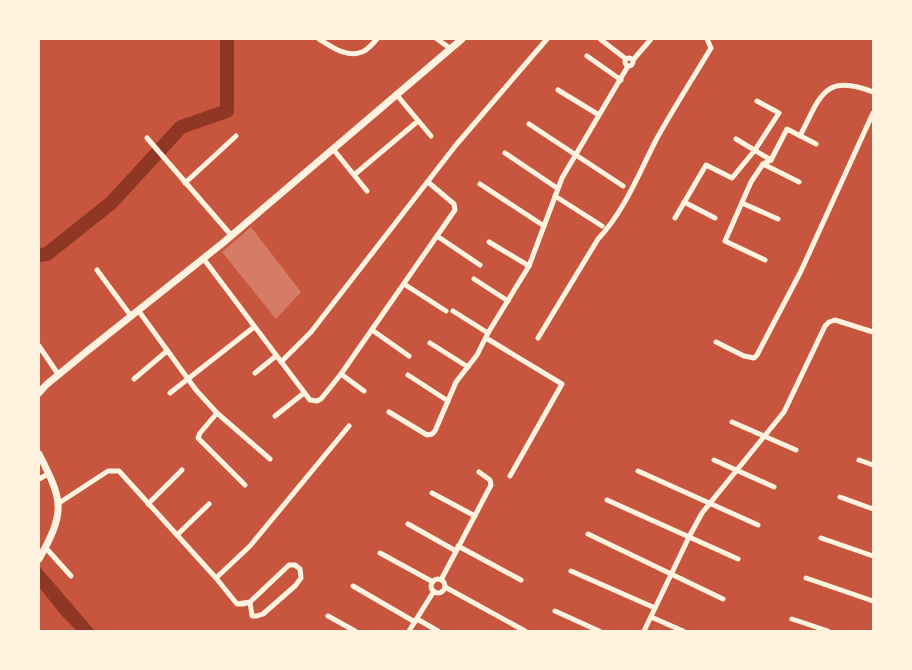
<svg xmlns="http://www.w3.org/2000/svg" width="912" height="670" font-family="'Work Sans',sans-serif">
<rect width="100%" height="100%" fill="#c8553d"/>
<path fill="#8f3625" d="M39 566 95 631H77L62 616 39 587Z"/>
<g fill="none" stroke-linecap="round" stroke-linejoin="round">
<path stroke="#8f3625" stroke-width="14" d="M39 255 47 254 111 203 181 127 227 111V39"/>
</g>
<path fill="#d67c66" d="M251 227 301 292 276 319 222 252Z"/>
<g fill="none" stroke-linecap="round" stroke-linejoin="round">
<g stroke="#fff3e0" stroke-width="5">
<path d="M319 39C332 47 346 58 362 52 368 50 373 43 377 39"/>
<path d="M437 39 451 49"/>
<path d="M600 39 626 59"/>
<path d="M587 56 621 80"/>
<circle cx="629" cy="62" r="4"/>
<path d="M633 60 651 39"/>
<path d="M558 90 599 115"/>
<path d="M396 94 431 136"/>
<path d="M529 124 623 186"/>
<path d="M800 136C820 98 823 72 873 92"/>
<path d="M147 138 231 235"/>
<path d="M736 139 771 160"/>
<path d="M333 149 367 191"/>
<path d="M505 153 557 188"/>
<path d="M763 164 799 182"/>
<path d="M354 175 418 121"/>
<path d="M185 183 236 136"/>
<path d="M480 184 544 226"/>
<path d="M555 196 602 226"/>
<path d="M684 202 715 218"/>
<path d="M742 203 778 219"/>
<path d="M675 218 706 165 732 178 755 150 779 113 757 101"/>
<path d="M437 236 480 265"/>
<path d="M489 242 529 266"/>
<path d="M203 258 310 400 317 401 321 399 341 374 455 210 454 204 428 182"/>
<path d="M765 260 725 241 751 182 763 164 771 160 787 129 816 144"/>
<path d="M97 270 131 316"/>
<path d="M474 279 508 301"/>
<path d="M404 284 446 311"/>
<path d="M138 310 196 390 217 413 270 459"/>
<path d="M453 311 488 333"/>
<path d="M372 330 409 356"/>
<path d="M486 338 562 384 510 476"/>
<path d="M538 338 598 239C624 212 639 173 656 140 673 109 693 78 711 48L707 39"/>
<path d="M716 342 744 356 754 358 757 355 801 271 873 113"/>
<path d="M430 343 468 367"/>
<path d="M39 346 58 374"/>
<path d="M281 362 311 332 456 145 547 39"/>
<path d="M255 373 276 356"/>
<path d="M341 374 364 391"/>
<path d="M408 375 448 401"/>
<path d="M134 379 167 351"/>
<path d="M170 393 254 327"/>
<path d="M389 412 427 435 432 434 435 431 456 382 477 355 488 333 529 266 562 178 628 66"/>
<path d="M217 413 200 433 198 438 245 485"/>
<path d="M275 416 304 393"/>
<path d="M732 422 796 450"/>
<path d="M714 460 774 487"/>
<path d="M859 460 873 465"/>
<path d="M638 471 758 525"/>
<path d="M39 479 48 474"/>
<path d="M432 493 475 516"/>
<path d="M840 497 873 509"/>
<path d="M607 500 738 559"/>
<path d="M59 503 108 471H119L216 578 237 604 250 602 252 616H257L263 614 295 586 301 578 300 569 295 565H289L250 602 244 604H237"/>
<path d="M148 504 182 470"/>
<path d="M408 524 456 551"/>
<path d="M588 534 723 599"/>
<path d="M177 535 209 504"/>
<path d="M821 538 873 556"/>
<path d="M458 546 521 580"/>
<path d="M45 547 71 576"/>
<path d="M380 553 433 582"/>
<path d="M571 571 655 608"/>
<path d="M216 578 250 546 349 426"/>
<path d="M806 578 873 601"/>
<circle cx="438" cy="586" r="7"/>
<path d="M441 580 491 485 490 480 479 472"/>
<path d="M353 586 415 622"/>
<path d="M445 587 525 631"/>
<path d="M555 611 599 631"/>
<path d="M328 616 355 631"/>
<path d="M651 617 683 631"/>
<path d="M417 619 438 631"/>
<path d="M792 619 828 631"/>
<path d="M409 631 434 591"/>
<path d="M644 631 689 537 702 513 784 412 825 326 829 322 835 320 873 332"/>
</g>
<g stroke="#fff3e0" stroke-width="7">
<path d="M39 393 46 385 86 352 224 242 462 39"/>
<path d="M39 454C63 501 66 511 39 559"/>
</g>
</g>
<rect width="912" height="670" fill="none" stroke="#fff3e0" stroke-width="80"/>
</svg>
